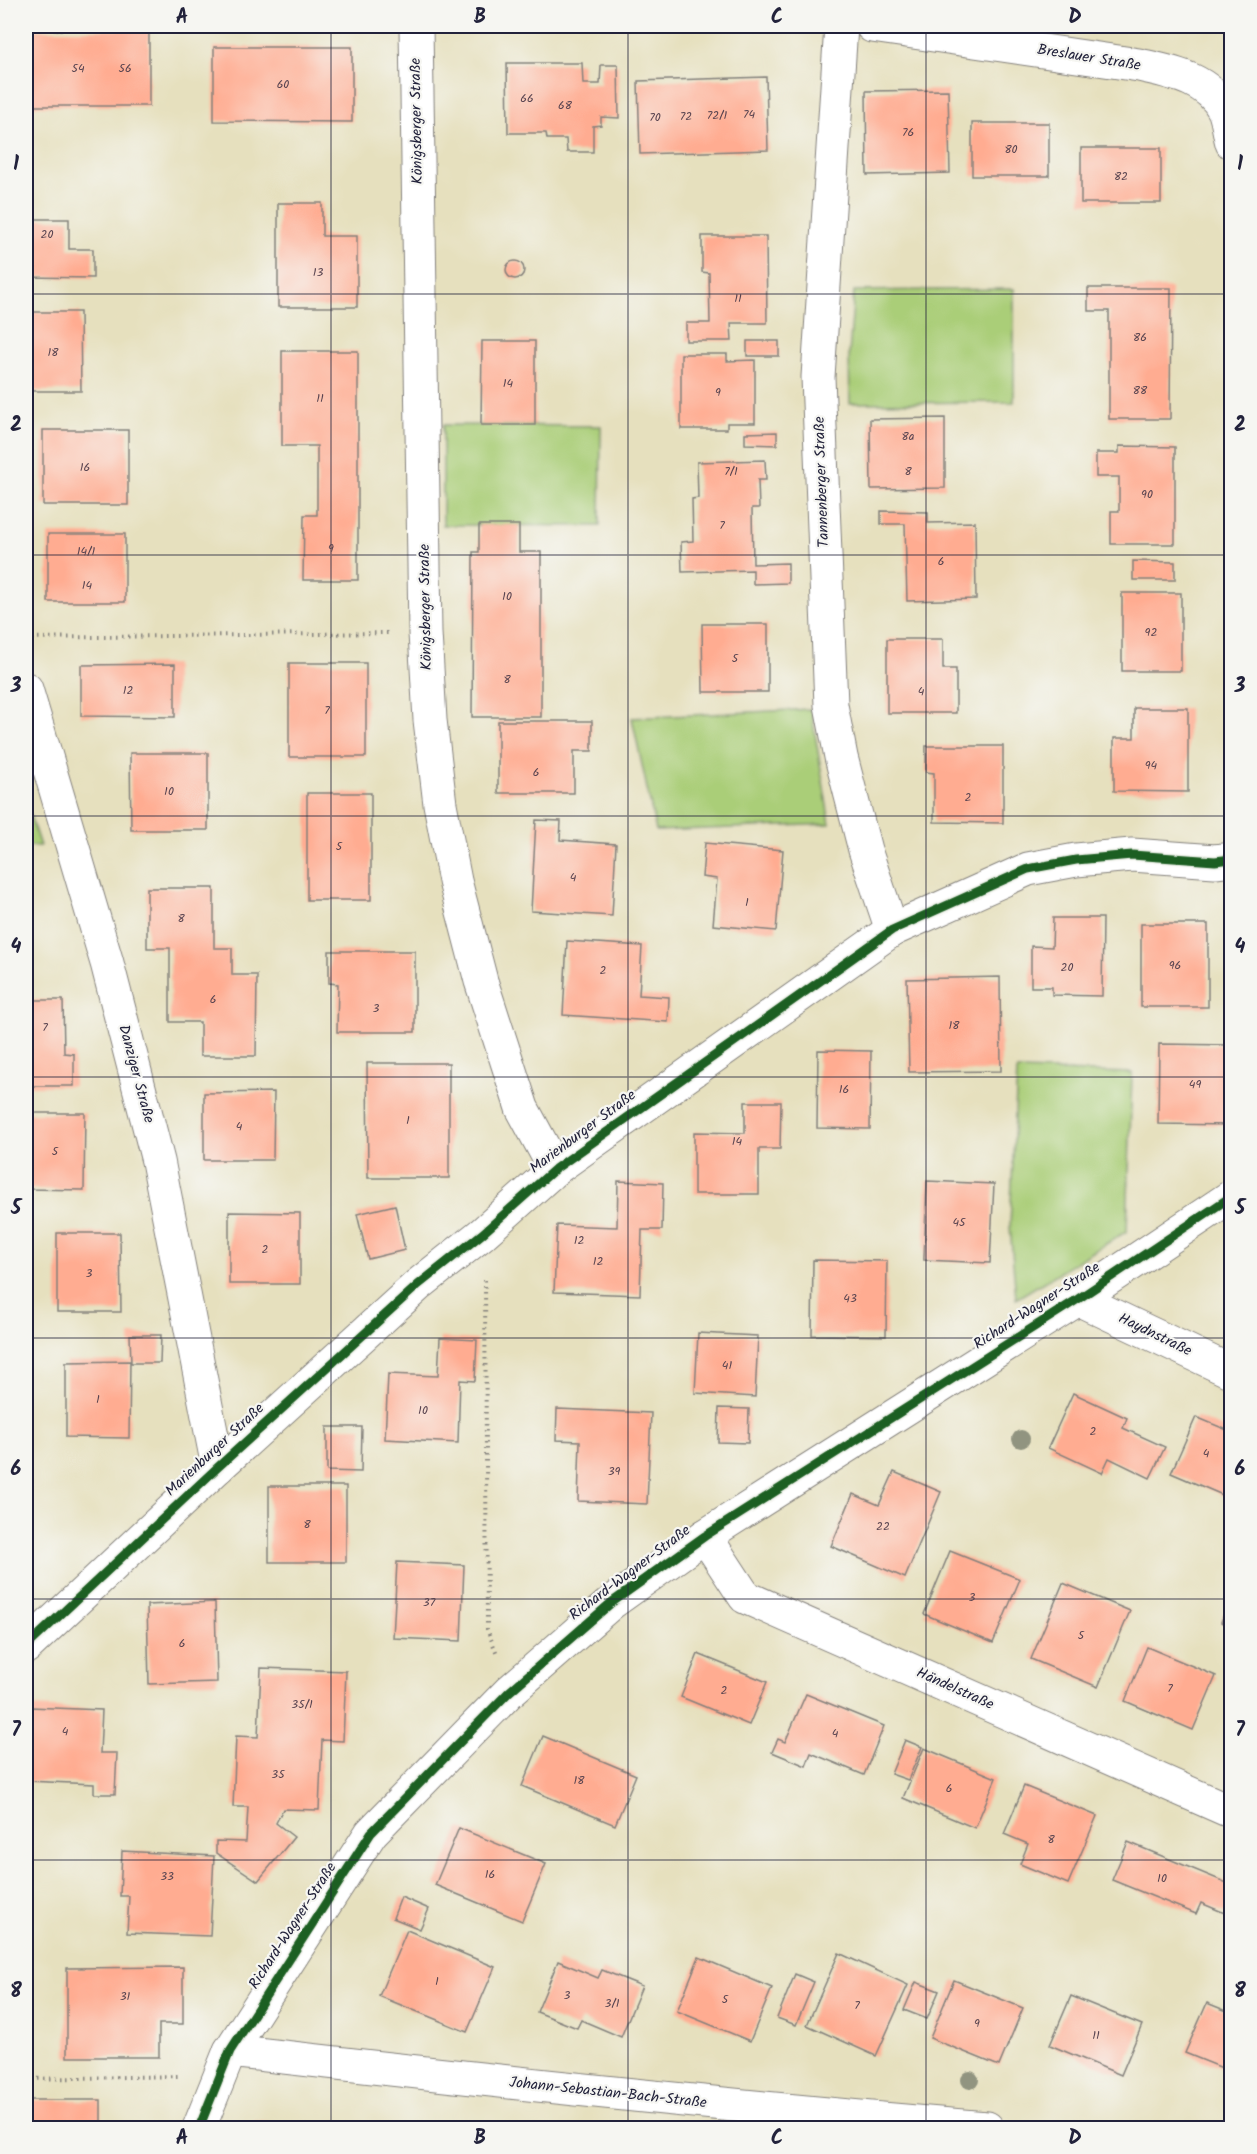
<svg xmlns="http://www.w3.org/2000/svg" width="1257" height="2154" font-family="Kalam,sans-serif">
<rect width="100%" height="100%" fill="#f6f6f2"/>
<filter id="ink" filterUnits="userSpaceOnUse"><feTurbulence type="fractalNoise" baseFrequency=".0167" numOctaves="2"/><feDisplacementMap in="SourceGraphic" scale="12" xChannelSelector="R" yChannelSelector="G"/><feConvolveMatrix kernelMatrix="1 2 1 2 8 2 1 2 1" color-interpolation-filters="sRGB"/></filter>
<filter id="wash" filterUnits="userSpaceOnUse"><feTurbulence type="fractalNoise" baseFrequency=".008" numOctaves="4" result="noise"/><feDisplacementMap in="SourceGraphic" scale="24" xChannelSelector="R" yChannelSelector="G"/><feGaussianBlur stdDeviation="1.35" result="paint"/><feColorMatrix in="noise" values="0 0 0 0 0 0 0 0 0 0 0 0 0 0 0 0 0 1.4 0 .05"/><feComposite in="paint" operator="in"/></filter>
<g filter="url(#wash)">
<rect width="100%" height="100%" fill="#e6e0be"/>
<g fill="#aace78" stroke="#66785a" stroke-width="1.5">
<path d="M1014 289V402L850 403 849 354 854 291Z"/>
<path d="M443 425 601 426 600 526 443 525Z"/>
<path d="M811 709 830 824 656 831 632 718Z"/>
<path d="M26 804 40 846H26Z"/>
<path d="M1017 1070 1132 1073 1127 1231 1016 1299 1010 1226Z"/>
</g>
<g id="blocks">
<g fill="#ffac91">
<rect x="26" y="30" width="123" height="76"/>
<path d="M214 47H352V122L214 121Z"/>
<path d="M507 63H582L583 84H600L601 65H618L619 118 601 117V125L593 126V152H567L566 139H547L546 133H508Z"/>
<path d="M766 77 768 150 640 154 638 81Z"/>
<path d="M948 90 950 173 867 175 866 91Z"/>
<rect x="972" y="123" width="77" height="53"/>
<rect x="1081" y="148" width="80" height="55"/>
<path d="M278 203H322V236H357V307H278Z"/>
<path d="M26 219H69V249H93V278L26 277Z"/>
<path d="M702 236H766L767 323H731L732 341H686V323H710L709 273 702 272Z"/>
<circle cx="515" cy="270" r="9"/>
<path d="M1088 288H1171L1170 419H1109V311H1088Z"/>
<path d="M26 312H80L81 391H26Z"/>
<path d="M482 341H535V425H481Z"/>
<rect x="747" y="341" width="32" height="15"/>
<path d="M282 351H358V580H303L304 515H317V446H282Z"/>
<path d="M681 354H727V361L755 360V423H727V429H681Z"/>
<path d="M945 418V488L871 489 870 419Z"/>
<rect x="43" y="430" width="85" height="75"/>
<path d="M777 432V445L745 444V433Z"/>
<path d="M1119 446 1175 447V544H1111V511H1119V477H1096V453H1119Z"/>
<path d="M765 460 766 480H758L759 508H752L753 564 788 563V583L753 584V570L682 572 681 542 693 541 692 499 698 498 697 462Z"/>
<path d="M881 511 928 512V523L975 522 976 599 907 601 905 524H881Z"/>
<path d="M479 525H519V552H541V717H472L473 552H479Z"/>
<rect x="48" y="534" width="77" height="68"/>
<path d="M1133 561 1175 562V580H1133Z"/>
<rect x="1122" y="593" width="59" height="78"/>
<path d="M702 624H768V692H703Z"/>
<path d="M887 639H943V669H956V713H887Z"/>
<rect x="289" y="663" width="77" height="94"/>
<path d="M175 664V717L81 716V665Z"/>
<path d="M1134 708H1188V792L1114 791V738H1134Z"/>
<path d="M498 721H592V751H574V793H498Z"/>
<path d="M926 746H1003V823L934 822V773L926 772Z"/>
<path d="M130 753H208V830H131Z"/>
<rect x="307" y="793" width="64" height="107"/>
<path d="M536 820 561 821 560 840 616 844 612 916 531 911Z"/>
<path d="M705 843 783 850 776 931 713 925 717 879 702 877Z"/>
<path d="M147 888H214V948H232V975H257L256 1056H200V1022H170V948H147Z"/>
<path d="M1053 918H1103L1102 996 1052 995V987H1031V946L1052 947Z"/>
<rect x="1141" y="924" width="67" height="83"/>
<path d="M567 941 642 946 639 995 669 997 668 1022 563 1015Z"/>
<path d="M329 951H415V1032H337L338 984 329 983Z"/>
<path d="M1000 977 1001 1071 909 1072 907 979Z"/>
<path d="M26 1000H63L64 1053 74 1054V1086H26Z"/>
<path d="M1159 1044 1232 1045V1125L1158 1124Z"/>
<path d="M818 1050 871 1051 870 1129 817 1128Z"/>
<path d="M367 1063H449V1178H368Z"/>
<path d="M274 1092 273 1160H204V1093Z"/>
<path d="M745 1102H781L780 1149H759V1194H694V1132L745 1133Z"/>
<path d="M26 1113H85L84 1190 26 1189Z"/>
<path d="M618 1181 663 1183 662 1230H642L640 1295 554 1292 557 1225 617 1227Z"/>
<path d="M927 1181 994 1184 990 1263 924 1260Z"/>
<path d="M395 1205 405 1250 368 1259 357 1214Z"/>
<path d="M229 1212 300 1213V1284H229Z"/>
<path d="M57 1233H120L121 1312H57Z"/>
<path d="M813 1260 887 1261 886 1336 812 1335Z"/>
<path d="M698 1333 758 1336 755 1397 695 1393Z"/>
<path d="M130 1335H161L160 1363H131Z"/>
<path d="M440 1338 477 1340 475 1381 460 1380 458 1443 385 1439 388 1374 438 1376Z"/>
<path d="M130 1361 129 1438 66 1437V1362Z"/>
<path d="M1073 1393 1127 1418 1123 1428 1165 1447 1150 1478 1109 1458 1102 1473 1048 1448Z"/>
<path d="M719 1408 749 1409 748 1443 718 1442Z"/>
<path d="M557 1409 651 1413 647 1504 578 1501 580 1441 556 1440Z"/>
<path d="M1196 1417 1232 1432V1499L1171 1473Z"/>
<path d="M327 1427H362L361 1472 327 1471Z"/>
<path d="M894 1472 941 1492 905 1578 831 1546 853 1494 879 1505Z"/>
<rect x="269" y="1486" width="77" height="76"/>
<path d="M950 1551 1020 1579 993 1643 924 1614Z"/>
<path d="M397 1562 464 1565 461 1641 393 1638Z"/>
<path d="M1063 1583 1130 1611 1098 1687 1031 1659Z"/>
<path d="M215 1602 217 1682 149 1684 147 1605Z"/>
<path d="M1225 1612 1232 1614V1626L1221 1622Z"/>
<path d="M1147 1647 1216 1676 1193 1730 1125 1701Z"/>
<path d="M698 1654 767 1682 749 1725 681 1697Z"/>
<path d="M261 1668 346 1671 343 1741 322 1740 319 1810 283 1809 276 1823 294 1837 258 1881 216 1853V1841L246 1842 248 1807H233L236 1736 258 1737Z"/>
<path d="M806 1694 884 1726 864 1775 811 1753 806 1766 772 1752 778 1739 785 1742Z"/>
<path d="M30 1707 102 1710 100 1753H117L115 1794H94V1784L26 1781Z"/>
<path d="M543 1736 636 1775 615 1825 522 1786Z"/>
<path d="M905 1740 922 1747 908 1780 891 1774Z"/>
<path d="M924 1748 996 1778 975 1828 903 1798Z"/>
<path d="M1024 1786 1097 1816 1068 1884 1020 1864 1028 1844 1004 1834Z"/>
<path d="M459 1828 546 1864 522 1921 435 1885Z"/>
<path d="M1128 1842 1232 1885V1916L1201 1903 1196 1914 1112 1880Z"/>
<path d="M122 1851 214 1856 210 1936 127 1933 129 1896H120Z"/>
<path d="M401 1897 429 1909 420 1929 393 1918Z"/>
<path d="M407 1930 495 1967 467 2032 379 1996Z"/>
<path d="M839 1953 908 1985 876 2056 807 2025Z"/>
<path d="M699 1957 772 1988 750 2041 677 2011Z"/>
<path d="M558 1961 598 1978 602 1970 642 1986 621 2037 581 2020 577 2028 537 2012Z"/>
<path d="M183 1967V2024H159V2057H67V1968Z"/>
<path d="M795 1974 814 1982 796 2025 777 2018Z"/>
<path d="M954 1980 1023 2008 999 2066 930 2038Z"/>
<path d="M916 1982 939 1991 927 2019 904 2010Z"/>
<path d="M1071 1996 1142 2025 1121 2075 1050 2045Z"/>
<path d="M1207 2003 1232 2013V2072L1185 2053Z"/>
<rect x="26" y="2100" width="75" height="28"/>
<path d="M255 2121 295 2127V2128H254Z"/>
</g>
</g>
</g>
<g filter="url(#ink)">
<use href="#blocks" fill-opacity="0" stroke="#84817c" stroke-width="1.5"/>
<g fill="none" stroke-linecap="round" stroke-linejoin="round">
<g stroke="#84817c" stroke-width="35">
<g id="street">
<path d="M416 26 425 633 430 720 440 804 455 881 481 981 522 1108 555 1169"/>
<path d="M841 26 818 377 831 705 841 757 865 850 892 930"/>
<path d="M872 26 1139 65C1170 72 1208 78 1224 110 1228 119 1229 133 1232 143"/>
<path d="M26 689 107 963 158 1161 218 1467"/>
<path d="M1078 1299 1232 1372"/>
<path d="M705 1536 745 1597 1232 1812"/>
<path d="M26 1647 218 1467 418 1285 482 1234 555 1169 892 930 1028 869 1076 860 1132 855 1215 861 1232 859"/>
<path d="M230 2051C482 2080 734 2107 987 2128"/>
<path d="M199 2128 230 2051 371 1833 509 1692 611 1603 705 1536 1078 1299 1232 1196"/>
</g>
</g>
<g stroke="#84817c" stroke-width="4" stroke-dasharray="1.5 4.5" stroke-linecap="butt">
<path d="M26 638 388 633"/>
<path d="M485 1280 487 1629 497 1654"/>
<path d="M26 2079 181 2076"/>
</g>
<use href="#street" stroke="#fff" stroke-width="33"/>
<g stroke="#f6f6f2" stroke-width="13">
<g id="cycleway">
<path d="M26 1647 218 1467 418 1285 482 1234 555 1169 892 930 1028 869 1076 860 1132 855 1215 861 1232 859"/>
<path d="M199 2128 230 2051 371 1833 509 1692 611 1603 705 1536 1078 1299 1232 1196"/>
</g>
</g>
<use href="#cycleway" stroke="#1b5e20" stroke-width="9"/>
</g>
<g fill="#919480">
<circle cx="1021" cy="1439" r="9"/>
<circle cx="970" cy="2080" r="9"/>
</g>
</g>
<path fill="none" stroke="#22223b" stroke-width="1.5" stroke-opacity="0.55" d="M331 26V2128M628 26V2128M926 26V2128M26 294H1232M26 555H1232M26 816H1232M26 1077H1232M26 1338H1232M26 1599H1232M26 1860H1232"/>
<g text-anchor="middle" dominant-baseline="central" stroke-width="4.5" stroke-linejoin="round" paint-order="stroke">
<g font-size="12" fill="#594450">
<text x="78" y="68">54</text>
<text x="125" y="68">56</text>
<text x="283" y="84">60</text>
<text x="527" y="98">66</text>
<text x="565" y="105">68</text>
<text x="749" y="114">74</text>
<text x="717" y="115">72/1</text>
<text x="686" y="116">72</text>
<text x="655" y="117">70</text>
<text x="908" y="132">76</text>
<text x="1011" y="149">80</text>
<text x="1121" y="176">82</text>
<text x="47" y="234">20</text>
<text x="318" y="272">13</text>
<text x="738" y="298">11</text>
<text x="1140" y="337">86</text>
<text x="53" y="352">18</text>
<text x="508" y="383">14</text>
<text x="1140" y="390">88</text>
<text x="718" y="392">9</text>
<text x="320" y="398">11</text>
<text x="908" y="436">8a</text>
<text x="85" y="467">16</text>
<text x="731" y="471">7/1</text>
<text x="908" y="471">8</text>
<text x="1147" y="494">90</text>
<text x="722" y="525">7</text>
<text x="331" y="548">9</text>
<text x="86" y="551">14/1</text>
<text x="941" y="561">6</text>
<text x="87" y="585">14</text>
<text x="507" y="596">10</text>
<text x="1151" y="632">92</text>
<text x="735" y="658">5</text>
<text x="507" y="679">8</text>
<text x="128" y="690">12</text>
<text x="921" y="691">4</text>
<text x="327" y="710">7</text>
<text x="1151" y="765">94</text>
<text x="536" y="772">6</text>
<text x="169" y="791">10</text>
<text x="968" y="797">2</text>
<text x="339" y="846">5</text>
<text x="573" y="877">4</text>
<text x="747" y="902">1</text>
<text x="181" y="918">8</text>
<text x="1175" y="965">96</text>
<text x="1067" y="967">20</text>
<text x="603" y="970">2</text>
<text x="213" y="999">6</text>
<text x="376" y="1008">3</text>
<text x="954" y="1025">18</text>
<text x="45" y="1027">7</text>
<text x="1195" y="1084">49</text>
<text x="844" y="1089">16</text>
<text x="408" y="1120">1</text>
<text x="239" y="1126">4</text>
<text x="737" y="1141">14</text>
<text x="55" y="1151">5</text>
<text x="959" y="1222">45</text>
<text x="579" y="1240">12</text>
<text x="265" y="1249">2</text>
<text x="598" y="1261">12</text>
<text x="89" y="1273">3</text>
<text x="850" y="1298">43</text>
<text x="727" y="1365">41</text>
<text x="98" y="1399">1</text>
<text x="423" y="1410">10</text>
<text x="1093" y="1431">2</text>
<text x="1206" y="1453">4</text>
<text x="614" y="1471">39</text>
<text x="307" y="1524">8</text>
<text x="883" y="1526">22</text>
<text x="972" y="1597">3</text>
<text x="429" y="1602">37</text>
<text x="1081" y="1635">5</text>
<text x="182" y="1643">6</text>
<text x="1170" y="1688">7</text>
<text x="724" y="1690">2</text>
<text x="302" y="1704">35/1</text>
<text x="65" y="1731">4</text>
<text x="835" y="1733">4</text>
<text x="278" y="1774">35</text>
<text x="579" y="1780">18</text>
<text x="949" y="1788">6</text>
<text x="1051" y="1839">8</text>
<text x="490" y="1874">16</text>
<text x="167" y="1876">33</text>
<text x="1162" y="1878">10</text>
<text x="437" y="1981">1</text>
<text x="567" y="1995">3</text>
<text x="125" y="1996">31</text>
<text x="725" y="1999">5</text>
<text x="612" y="2003">3/1</text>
<text x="857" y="2005">7</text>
<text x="977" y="2023">9</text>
<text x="1096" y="2035">11</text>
</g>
<g font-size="15" fill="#22223b" stroke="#f6f6f2">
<text transform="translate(1089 58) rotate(9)">Breslauer Straße</text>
<text transform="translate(417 121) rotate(-91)">Königsberger Straße</text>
<text transform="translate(822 482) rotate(-92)">Tannenberger Straße</text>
<text transform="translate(426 607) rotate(-91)">Königsberger Straße</text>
<text transform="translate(136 1074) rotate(75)">Danziger Straße</text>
<text transform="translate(583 1132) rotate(-37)">Marienburger Straße</text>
<text transform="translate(1037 1306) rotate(-33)">Richard-Wagner-Straße</text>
<text transform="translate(1155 1335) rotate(26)">Haydnstraße</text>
<text transform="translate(215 1450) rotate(-43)">Marienburger Straße</text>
<text transform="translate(630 1573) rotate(-37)">Richard-Wagner-Straße</text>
<text transform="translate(955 1689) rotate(24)">Händelstraße</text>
<text transform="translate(293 1926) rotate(-57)">Richard-Wagner-Straße</text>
<text transform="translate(608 2093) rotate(6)">Johann-Sebastian-Bach-Straße</text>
</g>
</g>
<rect width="1257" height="2154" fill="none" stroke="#f6f6f2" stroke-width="66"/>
<rect x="33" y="33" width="1191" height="2088" fill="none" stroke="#22223b" stroke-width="2"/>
<g font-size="20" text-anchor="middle" font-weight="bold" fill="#22223b">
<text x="182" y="23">A</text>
<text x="480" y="23">B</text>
<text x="777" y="23">C</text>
<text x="1075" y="23">D</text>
<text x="16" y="170">1</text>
<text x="1240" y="170">1</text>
<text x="16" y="431">2</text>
<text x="1240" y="431">2</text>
<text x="16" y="692">3</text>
<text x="1240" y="692">3</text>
<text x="16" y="953">4</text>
<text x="1240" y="953">4</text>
<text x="16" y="1214">5</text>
<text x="1240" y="1214">5</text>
<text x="16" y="1475">6</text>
<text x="1240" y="1475">6</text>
<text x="16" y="1736">7</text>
<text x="1240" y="1736">7</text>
<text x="16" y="1997">8</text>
<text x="1240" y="1997">8</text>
<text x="182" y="2144">A</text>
<text x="480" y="2144">B</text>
<text x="777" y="2144">C</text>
<text x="1075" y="2144">D</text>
</g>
</svg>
